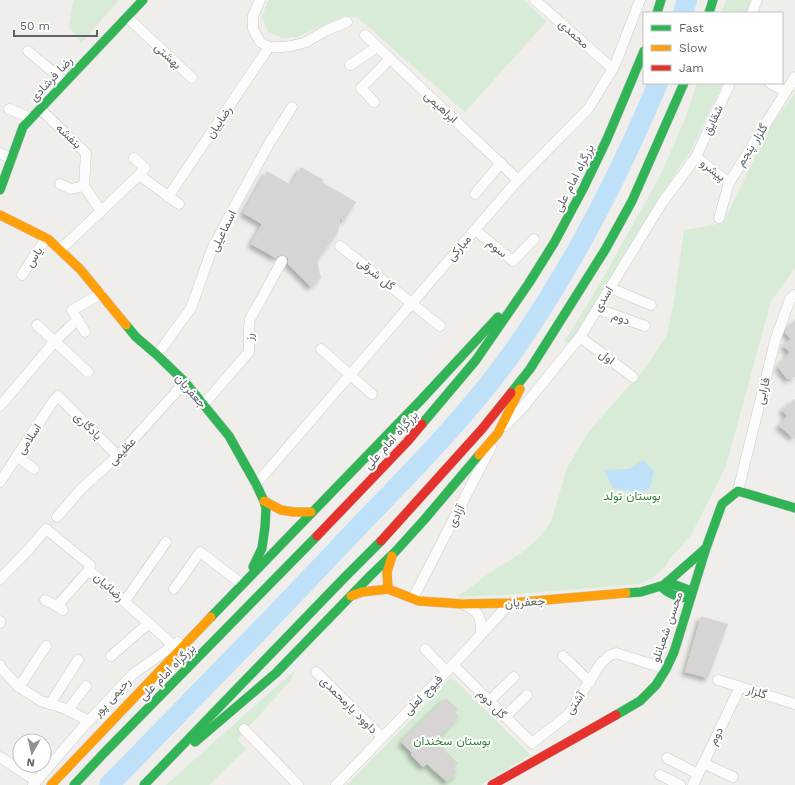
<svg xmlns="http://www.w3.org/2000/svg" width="795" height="785" font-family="'Work Sans',Vazirmatn,sans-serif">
<defs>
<filter id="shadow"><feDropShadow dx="-3.5" dy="3.5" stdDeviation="2" flood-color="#0004"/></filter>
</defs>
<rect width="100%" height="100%" fill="#efeeea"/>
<g fill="#d8ebd6">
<path d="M73 0H119L81 43 69 27Z"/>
<path d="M268 0H523L547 21 465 112 357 17 345 16 297 37 282 38 268 32 262 17Z"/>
<path d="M726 0H752L748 13H722Z"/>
<path d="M697 83H723L691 151 674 175 570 343 564 342 595 292 661 174 685 119Z"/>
<path d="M795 93V268L771 301 726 466 691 535 669 560 663 569 652 578 639 584 504 595 457 597 491 572 520 554 538 539 551 522 567 468 589 431 645 368 667 335 675 295 684 230 723 223 768 130Z"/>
<path d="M295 670 291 680 238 739 246 749 209 785H166Z"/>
<path d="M451 677 531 755 481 785H347L407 724Z"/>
</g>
<path fill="#bfe0f9" d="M643 460 654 471 650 488 641 493 613 488 604 470 629 469Z"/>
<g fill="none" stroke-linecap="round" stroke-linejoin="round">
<g stroke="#bfe0f9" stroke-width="20">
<path d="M683 13 687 0"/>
<path d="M109 785C159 733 210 682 260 630 294 595 327 560 360 525 414 469 470 413 515 349 573 266 619 176 658 83"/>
</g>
</g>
<g fill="#d6d5d3" filter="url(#shadow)">
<path d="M301 167 324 180 322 182 356 202 344 221 340 218 338 232 317 261 321 278 311 287 288 264V258L285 256 281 255 278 256 276 258 251 244 262 224 243 213 267 171 291 185Z"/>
<path d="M795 319V377L787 379 778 367 790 352 783 346 791 339 785 333 786 329Z"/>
<path d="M795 399V439L779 426 787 416 782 410Z"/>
<path d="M701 616 728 624 708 678 685 672Z"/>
<path d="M446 698 458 709 454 712 459 716 435 741 458 763 453 768 457 773 447 782 427 764 423 767 411 755 412 753 401 742Z"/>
</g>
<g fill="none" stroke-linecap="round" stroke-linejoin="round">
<g stroke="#cbcccc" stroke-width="11">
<g id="street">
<path d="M260 0 253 16V29L260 42 269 47H282L292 46 306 42 327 30 347 22"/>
<path d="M535 0 613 69"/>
<path d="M752 13 757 0"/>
<path d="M127 17 192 78"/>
<path d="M365 35 518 180"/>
<path d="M28 51 65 82"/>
<path d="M350 65 377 47"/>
<path d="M770 83 786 92"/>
<path d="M374 102 361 88 390 59"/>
<path d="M9 109 31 118"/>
<path d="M40 109 86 153 84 186 101 211"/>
<path d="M0 153 11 159"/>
<path d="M696 157 729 183"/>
<path d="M139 175 179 204"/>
<path d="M60 184 71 189 84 186"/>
<path d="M475 194 501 163"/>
<path d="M168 197 269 47"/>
<path d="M719 218 729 183 795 77"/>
<path d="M475 230 513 261 534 239"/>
<path d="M340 246 440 326"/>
<path d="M60 250 139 175 145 168 134 158"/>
<path d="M22 275 46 238"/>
<path d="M610 288 651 305"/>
<path d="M598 309 645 326"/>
<path d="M37 325 88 372"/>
<path d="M85 332 72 310 101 294"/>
<path d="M580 337 633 377"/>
<path d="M321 349 350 375 372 394"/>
<path d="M157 355 191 308 212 249 239 198 270 142 292 107"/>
<path d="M203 405 249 352V329L250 319 282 261"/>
<path d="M0 406 55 341 77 320"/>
<path d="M505 426 524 406 580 337 662 203 696 157 730 83"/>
<path d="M17 456 34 469"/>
<path d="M0 482 54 400 58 396 118 456"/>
<path d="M256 484 518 180 589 108 615 65 640 0"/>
<path d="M738 491 775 341 790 299 795 295"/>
<path d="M57 517 82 488 120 454 185 382"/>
<path d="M0 579 29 549 46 529 90 565 89 570 173 645"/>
<path d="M174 589 200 552 242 584"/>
<path d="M413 598 491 447"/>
<path d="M45 600 57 606"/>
<path d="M125 601 166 542"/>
<path d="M463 604C480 612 481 616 481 634"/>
<path d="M63 610 57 606 89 570"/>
<path d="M0 621V623"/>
<path d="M425 649 446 671"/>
<path d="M111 656 149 623"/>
<path d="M563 656 590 682"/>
<path d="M0 665 1 668 19 687 41 701 66 709 89 721"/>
<path d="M453 665 532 743 568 715 601 663 609 656 616 653 666 669"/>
<path d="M316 672 382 737"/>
<path d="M718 680 795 704"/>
<path d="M19 687 46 646"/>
<path d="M489 701 514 677"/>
<path d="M50 704 78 660"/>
<path d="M68 710 86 686"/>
<path d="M505 717 527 695"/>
<path d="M244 729 298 785"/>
<path d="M0 757 36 781"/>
<path d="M667 758 698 774"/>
<path d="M703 763 733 777"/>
<path d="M660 775 680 785"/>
<path d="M33 785 84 726 133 674 178 642"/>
<path d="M336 785 453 665 510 603"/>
<path d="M693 785 740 687"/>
</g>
</g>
<g stroke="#cacacb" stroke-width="10">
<g id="fast">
<path d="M657 13 661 0"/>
<path d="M709 13 713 0"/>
<path d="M0 190 23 127 143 0"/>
<path d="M126 325 136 337 157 355 185 382 229 436 256 484 264 501 266 508 265 527 262 548 253 567"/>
<path d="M511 393 530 369 605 250 632 201 684 83"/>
<path d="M422 424 476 360 529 283 554 243 584 187 607 139 644 51"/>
<path d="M666 583H670L689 590 691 592V596L689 598C680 598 669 594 663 588Z"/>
<path d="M626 593 641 592 664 585 705 549"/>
<path d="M211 617 420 401 498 317"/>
<path d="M616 715 640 701 656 685 666 669 674 652 706 548 722 504 738 491 795 508"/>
<path d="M195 742 276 673 371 575 395 552 424 520 479 455"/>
<path d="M74 785 104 753 317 536"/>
<path d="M144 785 345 577 381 541"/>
</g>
</g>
<g stroke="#cacacb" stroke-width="10">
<g id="slow">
<path d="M0 215 48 239 80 269 126 325"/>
<path d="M479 455 498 433 520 389"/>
<path d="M264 501 281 510 294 512H311"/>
<path d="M388 589 387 572 392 556"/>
<path d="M351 596 362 592 388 589 419 601 463 604 510 603 626 593"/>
<path d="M51 785 211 617"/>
</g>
</g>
<g stroke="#cacacb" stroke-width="10">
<g id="jam">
<path d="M317 536 407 442 422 424"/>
<path d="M381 541 482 429 511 393"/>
<path d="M492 785 616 715"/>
</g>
</g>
<use href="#street" stroke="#fdfcfc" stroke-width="10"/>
<use href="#fast" stroke="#30b455" stroke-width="9"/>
<use href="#slow" stroke="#ff9f0a" stroke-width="9"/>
<use href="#jam" stroke="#e5322d" stroke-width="9"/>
</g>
<g text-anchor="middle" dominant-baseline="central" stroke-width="4" stroke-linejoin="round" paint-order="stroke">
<g font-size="12" fill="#5f6368" stroke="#fff">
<text transform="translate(574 34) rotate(42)">محمدی</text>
<text transform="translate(168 56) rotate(43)">بهشتی</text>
<text transform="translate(51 79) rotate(-47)">رضا فرشادی</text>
<text transform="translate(441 107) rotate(43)">ابراهیمی</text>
<text transform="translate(713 120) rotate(-65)">شقایق</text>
<text transform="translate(219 122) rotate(-56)">رضاییان</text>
<text transform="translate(69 136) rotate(43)">بنفشه</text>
<text transform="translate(752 145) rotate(-58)">گلزار پنجم</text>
<text transform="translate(713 170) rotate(38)">پیشرو</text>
<text transform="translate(574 178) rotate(-63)">بزرگراه امام علی</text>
<text transform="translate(223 231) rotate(-64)">اسماعیلی</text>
<text transform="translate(459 248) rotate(-49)">مبارکی</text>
<text transform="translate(497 248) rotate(39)">سوم</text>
<text transform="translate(34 257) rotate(-57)">یاس</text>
<text transform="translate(376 274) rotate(39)">گل شرقی</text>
<text transform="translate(603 299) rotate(-59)">اسدی</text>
<text transform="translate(621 318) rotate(20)">دوم</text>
<text transform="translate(249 337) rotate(-89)">رز</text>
<text transform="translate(607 357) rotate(37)">اول</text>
<text transform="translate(191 391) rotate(49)">جعفریان</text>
<text transform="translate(763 391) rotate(-76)">فارابی</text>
<text transform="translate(88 426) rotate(45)">یادگاری</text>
<text transform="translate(29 439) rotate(-56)">اسلامی</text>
<text transform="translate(391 440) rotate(-48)">بزرگراه امام علی</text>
<text transform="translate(122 451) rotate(-45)">عظیمی</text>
<text transform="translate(456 516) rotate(-63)">آزادی</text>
<text transform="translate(109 587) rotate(42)">رضائیان</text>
<text transform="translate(525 602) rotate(-4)">جعفریان</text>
<text transform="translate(667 627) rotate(-71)">محسن شعبانلو</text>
<text transform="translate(167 672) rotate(-45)">بزرگراه امام علی</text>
<text transform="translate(757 692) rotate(17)">گلزار</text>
<text transform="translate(423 695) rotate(-46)">فیوج لعلی</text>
<text transform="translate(112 697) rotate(-47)">رحیمی پور</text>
<text transform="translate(575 703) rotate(-55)">آشتی</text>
<text transform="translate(492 704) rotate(45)">گل دوم</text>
<text transform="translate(349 705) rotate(45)">داوود یارمحمدی</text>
<text transform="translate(716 736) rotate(-64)">دوم</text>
</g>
<g font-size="12" fill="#348238" stroke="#fff">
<text x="632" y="496">بوستان تولد</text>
<text x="452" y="741">بوستان سخندان</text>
</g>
</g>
<rect x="643" y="12" width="140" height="72" fill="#ffffff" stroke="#bfc1c3"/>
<rect x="651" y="25" width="20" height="6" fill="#30b455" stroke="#bfc1c3"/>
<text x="679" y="32" font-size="12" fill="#5f6368">Fast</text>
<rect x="651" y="45" width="20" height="6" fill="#ff9f0a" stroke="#bfc1c3"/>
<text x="679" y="52" font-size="12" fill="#5f6368">Slow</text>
<rect x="651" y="65" width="20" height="6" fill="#e5322d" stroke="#bfc1c3"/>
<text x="679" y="72" font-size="12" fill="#5f6368">Jam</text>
<g transform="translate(32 753) rotate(188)"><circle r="19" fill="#ffffff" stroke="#bfc1c3"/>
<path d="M0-3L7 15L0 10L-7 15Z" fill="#919496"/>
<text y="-6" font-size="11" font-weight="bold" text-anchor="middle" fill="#5f6368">N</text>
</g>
<path d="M14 30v6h83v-6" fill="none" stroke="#5f6368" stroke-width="2"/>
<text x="20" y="30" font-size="12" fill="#5f6368" stroke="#ffffff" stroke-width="3" paint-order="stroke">50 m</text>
</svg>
